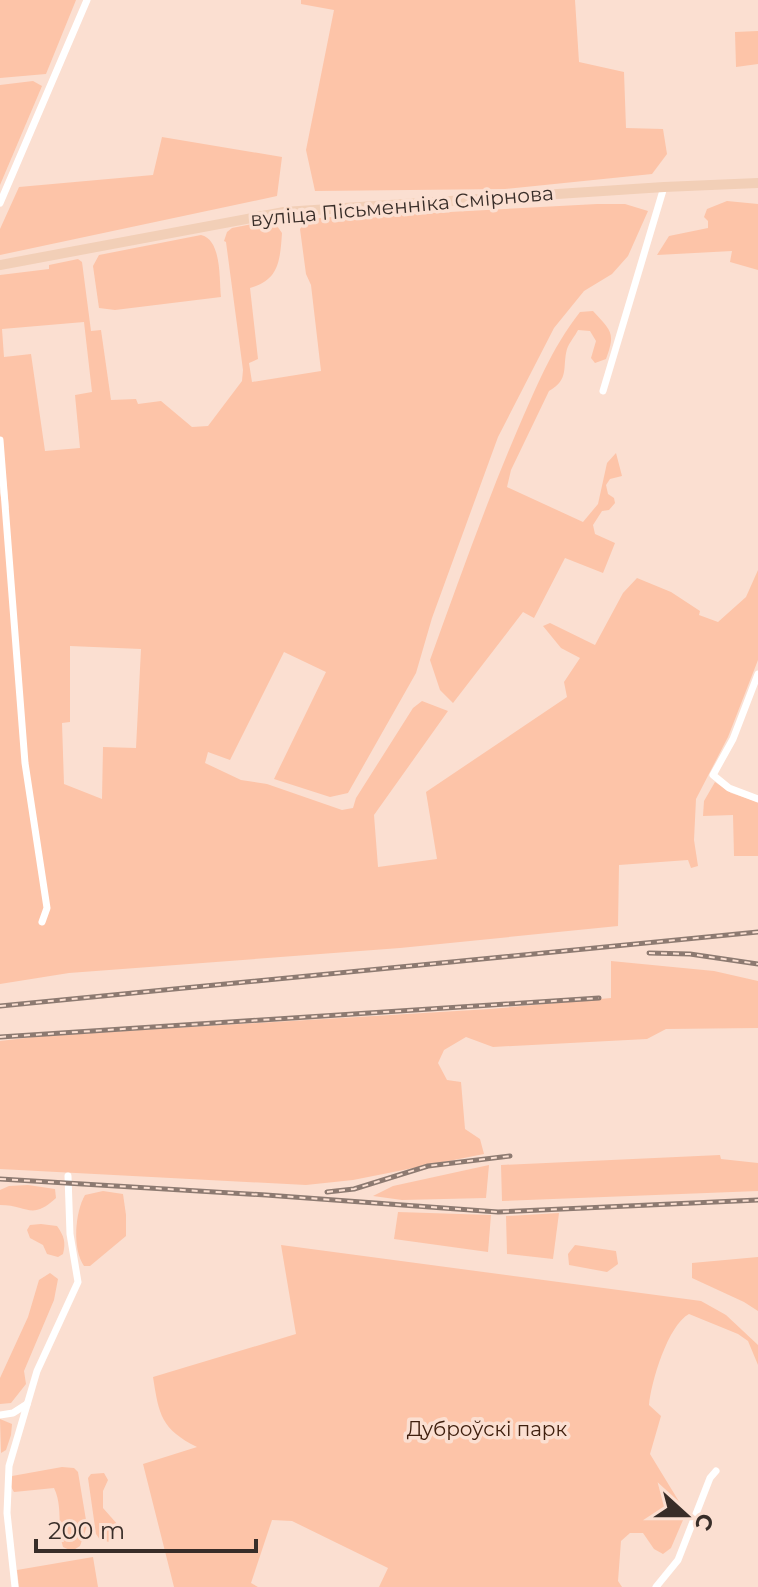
<svg xmlns="http://www.w3.org/2000/svg" width="758" height="1587" font-family="Montserrat,sans-serif">
<rect width="100%" height="100%" fill="#fbdfd1"/>
<g fill="#fdc4a8" fill-rule="evenodd">
<path d="M0 0H76L46 74 0 78Z"/>
<path d="M301 0H575L579 62 624 72 626 128 663 129 667 154 652 174 505 189 315 191 306 150 334 10 301 4Z"/>
<path d="M758 31V64L736 67 735 32Z"/>
<path d="M33 81 42 86 0 185V85Z"/>
<path d="M162 137 282 157 277 196 0 255V229L19 187 153 175Z"/>
<path d="M727 201 758 204V270L730 262 732 251 657 255 669 236 708 228V221L704 217 707 209Z"/>
<path d="M597 204H625L648 211 628 256 612 274 584 291 554 328 498 437 432 618 416 673 348 793 330 797 274 779 326 672 284 652 230 760 208 752 205 763 241 780 267 784 342 810 353 808 356 798 413 708 422 701 448 711 374 815 378 867 437 859 426 792 567 697 564 682 580 658 561 648 543 626 550 623 595 645 623 593 637 578 671 592 700 611 699 615 718 622 746 597 758 570V660L728 737 696 799 694 840 698 866 691 868 688 860 619 865 618 926 400 948 69 973 0 984V493L4 510 9 508 6 478 0 475V275L49 269V265L78 259 82 262 91 331 101 330 111 400 136 399 138 404 161 401 192 427 208 426 242 381 243 370 226 242 224 241 227 232 232 228 267 221 275 223 282 233C280 261 279 280 250 288L258 359 249 363 252 382 321 371 311 285 306 274 300 229 308 219 416 210 431 213ZM84 322 92 392 75 395 80 448 45 451 31 354 4 357 2 329ZM70 646 141 649 136 748 103 747 102 799 64 784 62 723 70 722Z"/>
<path d="M201 235C222 240 219 279 221 297L115 310 99 308 93 266 99 255Z"/>
<path d="M593 311C611 331 616 332 606 359L595 363 591 358 596 341 590 331 578 330C575 336 569 343 567 349 562 367 570 379 549 391L511 470 507 487 583 522 598 504 607 463 616 453 622 476 610 479 606 485 608 494 614 498 615 503 609 510 602 511 593 525 595 534 615 543 603 573 565 558 534 618 523 612 453 703 440 690 430 660C458 583 485 506 517 431 536 388 551 349 580 312Z"/>
<path d="M715 782 731 793 758 802V856H734L733 815 703 816 704 801Z"/>
<path d="M611 961 714 971 758 981V1028L666 1029 647 1039 493 1047 466 1037 444 1050 438 1063 447 1080 461 1082 465 1129 480 1139 484 1154 353 1180 306 1185 0 1169V1041L42 1036 490 1009 611 998Z"/>
<path d="M720 1155 721 1159 758 1163V1191L502 1201 501 1165Z"/>
<path d="M489 1165 486 1198 402 1200 373 1196 393 1186Z"/>
<path d="M28 1185 55 1189 56 1198C31 1221 28 1205 0 1205V1190L9 1186Z"/>
<path d="M103 1191 123 1194 126 1215V1236L90 1266H84C72 1249 75 1212 85 1195Z"/>
<path d="M398 1212 491 1215 488 1252 394 1239Z"/>
<path d="M559 1213 553 1259 507 1254 506 1216Z"/>
<path d="M41 1224 57 1226C64 1236 66 1242 63 1254L58 1257 47 1254 43 1245 30 1238 27 1230 30 1225Z"/>
<path d="M281 1245 701 1301 726 1315 758 1345V1365L748 1341 738 1334 689 1314C668 1325 651 1382 649 1405L661 1416 650 1454 686 1513 671 1548 663 1554 654 1549 643 1533H630L621 1541 618 1581 622 1587H379L388 1568 292 1521 272 1520 251 1583 258 1587H174L143 1464 197 1447C161 1429 159 1415 153 1377L296 1334Z"/>
<path d="M575 1245 616 1251 618 1264 607 1272 569 1265 568 1254Z"/>
<path d="M758 1257V1311L744 1302 692 1278V1263Z"/>
<path d="M50 1273 58 1279 54 1300 24 1371 26 1384 11 1403 0 1404V1378L28 1317 39 1280Z"/>
<path d="M0 1419 12 1424 11 1435 6 1450 1 1453Z"/>
<path d="M62 1467 74 1468 78 1472 87 1526 80 1546 72 1551 63 1547C57 1528 63 1506 54 1488L14 1492 10 1485 12 1476Z"/>
<path d="M104 1473 108 1480 103 1491V1508L118 1525 116 1536 111 1542 101 1541 96 1534 88 1478 91 1474Z"/>
<path d="M93 1557 98 1587H19L17 1570Z"/>
</g>
<g fill="none" stroke-linecap="round" stroke-linejoin="round">
<g stroke="#fff" stroke-width="7">
<path d="M0 203 87 0"/>
<path d="M603 391 664 187"/>
<path d="M0 440 25 763 47 908 42 922"/>
<path d="M758 674 733 739 713 775 729 788 758 799"/>
<path d="M0 1415 13 1413 27 1404"/>
<path d="M15 1587 7 1513 9 1466 37 1371 78 1282 70 1234 68 1176"/>
<path d="M656 1587 678 1560 710 1478 716 1471"/>
</g>
<path stroke="#f2cfb7" stroke-width="10" d="M0 265 284 212 664 187 758 183"/>
<g stroke="#8d7a71" stroke-width="5">
<g id="rail">
<path d="M649 953 690 954 758 964"/>
<path d="M0 1006 758 932"/>
<path d="M0 1037 599 998"/>
<path d="M0 1179 266 1195 498 1212 758 1200"/>
<path d="M327 1192 354 1189 428 1166 510 1156"/>
</g>
</g>
<use href="#rail" stroke="#fbdfd1" stroke-width="2" stroke-dasharray="6" stroke-linecap="butt"/>
</g>
<g text-anchor="middle" dominant-baseline="central" stroke-width="7" stroke-linejoin="round" paint-order="stroke">
<g font-size="20" fill="#382d28" stroke="#fbdfd1">
<text transform="translate(402 206) rotate(-5)">вуліца Пісьменніка Смірнова</text>
</g>
<g font-size="20" fill="#40200f" stroke="#fbdfd1">
<text x="487" y="1429">Дуброўскі парк</text>
</g>
</g>
<g transform="translate(686 1515) rotate(111)" stroke="#fbdfd1" stroke-width="6" paint-order="stroke">
<path d="M0-6L14 30L0 20L-14 30Z" fill="#382d28"/>
<text y="-12" font-size="22" font-weight="bold" text-anchor="middle" fill="#382d28">С</text>
</g>
<path d="M36 1539v12h220v-12" fill="none" stroke="#382d28" stroke-width="4"/>
<text x="48" y="1539" font-size="24" fill="#382d28" stroke="#fbdfd1" stroke-width="6" paint-order="stroke">200 m</text>
</svg>
